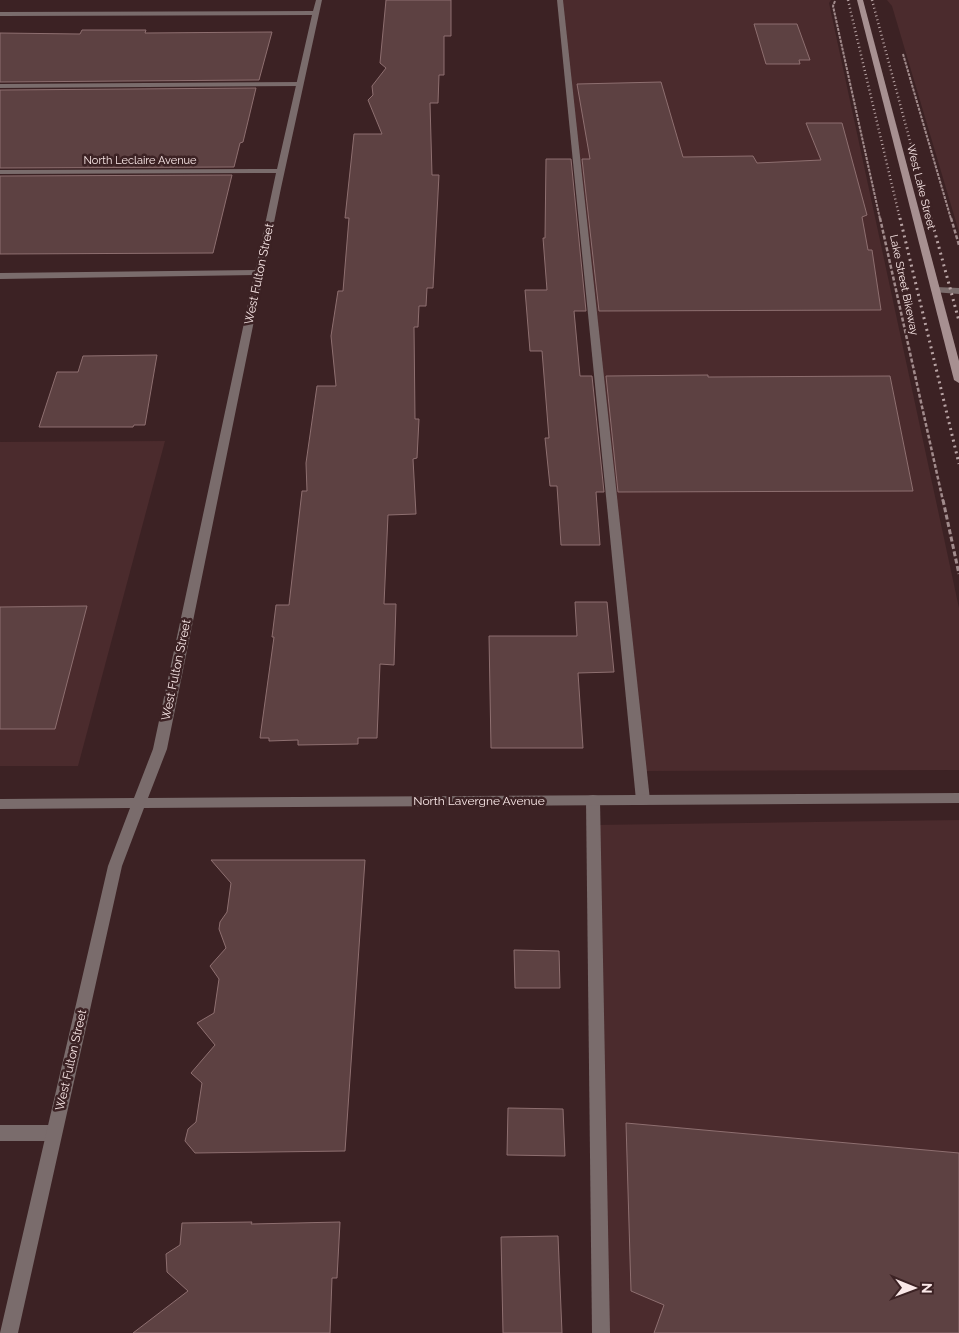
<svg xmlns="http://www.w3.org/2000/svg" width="959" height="1333" font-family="Raleway,sans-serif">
<rect width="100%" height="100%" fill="#3c2224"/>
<g fill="#4b2b2d">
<path d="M560 0H831L829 3 959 608V770L640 771Z"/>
<path d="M887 0H959V232L892 6Z"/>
<path d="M165 441 78 766H0V442Z"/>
<path d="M959 820V1333H601L593 825Z"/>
</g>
<g fill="#5d4142" stroke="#8e6f70">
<path d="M386 0H451V36H444V75H439L438 103H430L432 175H439L433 288H427L426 306H419L418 327H414L415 419H419L417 458 413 459 416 514 388 515 384 604H396L394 665 380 664 377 738H358V744L298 745V740L269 741V738H260L274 637H272L276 605H289L302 491H307L306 463 317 386H336L331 336 338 291H343L349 218H345L354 134H382L368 100 373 95 372 86 386 68 380 63Z"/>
<path d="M754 24H797L810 60H799L800 64H766Z"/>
<path d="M82 30H146L145 33 272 32 259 80 0 82V33L80 34Z"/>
<path d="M661 82 683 157 753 156 757 163 821 160 806 123H842L867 215 862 217 868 250H872L881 310 599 311 582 159H590L577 84Z"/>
<path d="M256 88 243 142 240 143 234 167 0 168V90Z"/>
<path d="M546 159H571L586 311H574L580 376H592L604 492H596L600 545H561L557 486H550L545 438H549L542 351H530L525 290H547L543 238H545Z"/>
<path d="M232 175 213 253 0 254V176Z"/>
<path d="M157 355 145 425H134L133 427H39L57 372H78L83 356Z"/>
<path d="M708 375V377L890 376 913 491 618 492 606 376Z"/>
<path d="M575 602H607L614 672 578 673 583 748H491L489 636H577Z"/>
<path d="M87 606 55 729H0V607Z"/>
<path d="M211 860H365L345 1151 195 1153 185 1141 188 1129 196 1122 202 1083 191 1073 215 1045 197 1023 214 1013 219 979 210 966 226 948 219 929 220 922 227 912 231 883Z"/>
<path d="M514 950 559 951 560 988H515Z"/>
<path d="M508 1108 563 1109 565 1156 507 1155Z"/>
<path d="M626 1123 959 1153V1333H654L664 1305 631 1291Z"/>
<path d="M252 1222 251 1224 340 1222 337 1278H332L330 1333H133L188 1291 167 1272 166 1254 180 1245 182 1223Z"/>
<path d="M558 1236 562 1333H503L501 1237Z"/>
</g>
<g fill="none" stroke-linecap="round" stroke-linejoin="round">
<g stroke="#a18b8c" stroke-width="2" stroke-dasharray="3 1" stroke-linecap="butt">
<path d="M835 1 833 6 880 219"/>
<path d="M903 54 951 219"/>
</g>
<g stroke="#a18b8c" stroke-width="2.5" stroke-dasharray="4 2" stroke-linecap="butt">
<path d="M880 218 943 501"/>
<path d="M951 218 959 245"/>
</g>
<path stroke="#a18b8c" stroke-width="3" stroke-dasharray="5 2.5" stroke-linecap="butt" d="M943 500 959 574"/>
<g fill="#7a6c6c" fill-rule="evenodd">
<path d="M557 0H563L650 800 648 804 643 805 638 804 636 800Z"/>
<path d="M303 82V86H300L0 88V84Z"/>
<path d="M259 270 262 271V275L0 279V273Z"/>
<path d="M936 287 959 288V294L933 292V288Z"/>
<path d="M593 795 598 796 600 800 610 1333H592L586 800 588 796Z"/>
<path d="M0 1125H54L60 1127 62 1133 60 1139 54 1141H0Z"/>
</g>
<path fill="#7a6c6c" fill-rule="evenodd" d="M316 0H322L281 188 167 749 148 798 959 793V803L144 808 122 866 18 1333H0L108 866 130 808 0 809V799L134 798 153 749 276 173 0 174V170L277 169 312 15 0 16V12L313 11Z"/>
<path fill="#a79091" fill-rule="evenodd" d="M857 0H863L959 361V383L954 380Z"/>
<g stroke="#b8a3a4" stroke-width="2.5" stroke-dasharray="1 3" stroke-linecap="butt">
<path d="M848 0 900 219"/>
<path d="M872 0 931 219"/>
</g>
<g stroke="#b8a3a4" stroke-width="3" stroke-dasharray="2 4" stroke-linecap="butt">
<path d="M900 218 959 464"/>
<path d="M931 218 959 321"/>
</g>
</g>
<g text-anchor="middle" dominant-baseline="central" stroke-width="5" stroke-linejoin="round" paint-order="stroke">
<g font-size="11" fill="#fae8e8" stroke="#3c2224">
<text x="140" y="160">North Leclaire Avenue</text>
<text transform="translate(921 187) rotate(76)">West Lake Street</text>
<text transform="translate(904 285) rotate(78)">Lake Street Bikeway</text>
</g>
<g font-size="12" fill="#fae8e8" stroke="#3c2224">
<text transform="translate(259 274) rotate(-78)">West Fulton Street</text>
<text transform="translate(176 670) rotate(-78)">West Fulton Street</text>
<text x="479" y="801">North Lavergne Avenue</text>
<text transform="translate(71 1060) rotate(-77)">West Fulton Street</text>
</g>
</g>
<g transform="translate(914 1288) rotate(91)" stroke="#3c2224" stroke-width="4" paint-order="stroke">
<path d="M0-4L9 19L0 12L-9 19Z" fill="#fae8e8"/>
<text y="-8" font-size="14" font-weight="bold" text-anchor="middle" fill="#fae8e8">N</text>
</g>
</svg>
